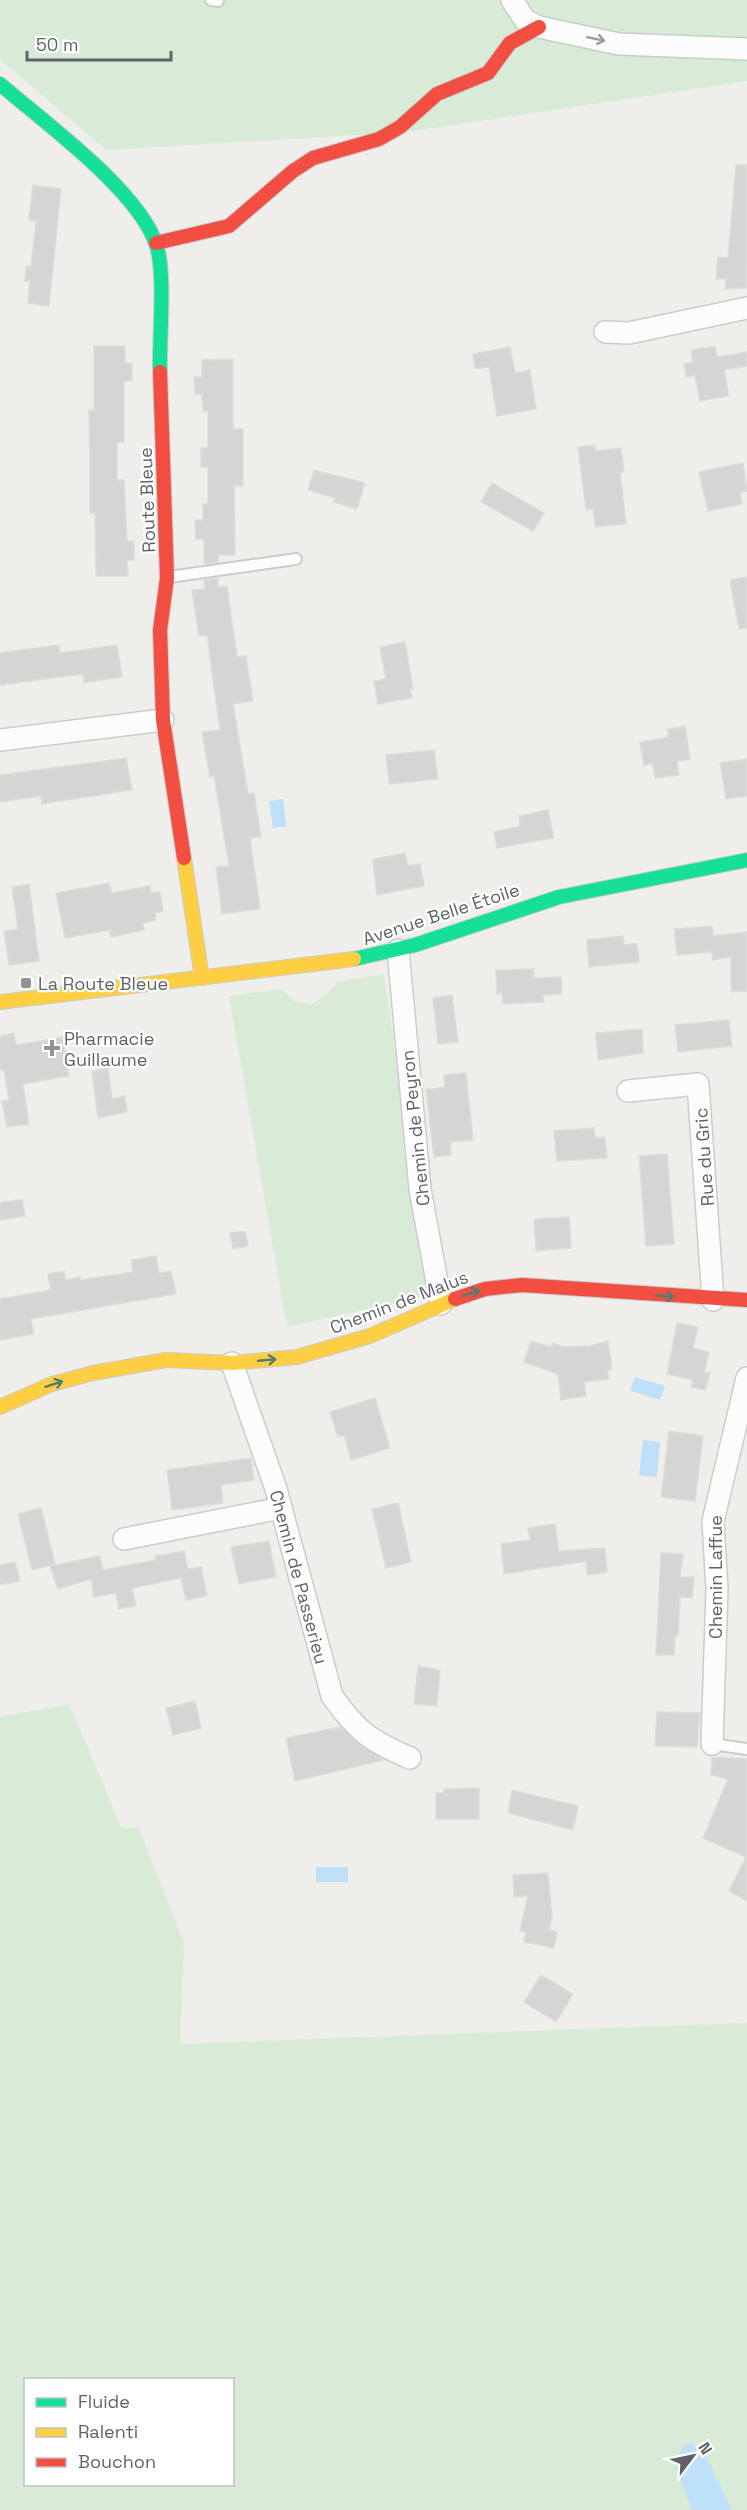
<svg xmlns="http://www.w3.org/2000/svg" width="747" height="2510" font-family="'Space Grotesk',sans-serif">
<rect width="100%" height="100%" fill="#efeeea"/>
<g fill="#d8ebd6" fill-rule="evenodd">
<path d="M0 0H747V81L407 132 106 150 0 59Z"/>
<path d="M384 974 430 1295 287 1327 229 996 281 989 295 1001 312 1004 325 996 338 982Z"/>
<path d="M69 1704 122 1829 138 1827 184 1943 180 2044 747 2023V2510H0V1717ZM26 2380H232V2484H26Z"/>
</g>
<g fill="#bfe0f9">
<path d="M283 799 286 826 273 828 269 801Z"/>
<path d="M635 1377 665 1386 660 1400 630 1391Z"/>
<path d="M643 1440 660 1442 657 1477 639 1475Z"/>
<rect x="316" y="1867" width="32" height="15"/>
<path d="M692 2443 704 2452 732 2510H692L676 2468 682 2447Z"/>
</g>
<g fill="#d6d5d3" stroke="#deddd9" stroke-width="1.5">
<path d="M736 165H747L746 288 725 289 726 279H716L718 257 728 258Z"/>
<path d="M33 185 61 189 49 306 28 303 30 281H25L26 266 31 267 36 221 29 220Z"/>
<path d="M94 346H125V363H132V381H124V442H117V480H124L127 541H134V560H127L128 576H96L95 513H90V468L89 410H94Z"/>
<path d="M715 346 717 357 747 352V366L724 370 729 396 700 401 695 375 687 377 684 364 693 362 691 350Z"/>
<path d="M510 347 515 373 530 370 536 409 497 416 489 367 475 369 473 354Z"/>
<path d="M233 359V429H243V486H234L235 555H218V562L204 564V539H196L195 520H203V504H208V467H201V448H208V411H203L202 394H195L194 377H202V360Z"/>
<path d="M595 445 596 451 621 448 624 472H620L626 524 595 527 593 509H586L578 447Z"/>
<path d="M743 463 747 491 740 492 742 504 708 511 699 472Z"/>
<path d="M314 470 365 483 357 509 334 502 335 498 308 490Z"/>
<path d="M492 483 544 513 533 531 481 502Z"/>
<path d="M747 577V628L739 629 730 580Z"/>
<path d="M218 578V587L227 586 237 657 246 656 253 701 233 704 248 794 254 793 261 837 250 838 260 909 222 914 216 867 229 866 214 776 210 777 202 732 220 730 207 635 199 636 192 590 205 589 204 580Z"/>
<path d="M405 642 413 689 410 690 412 698 378 704 374 681 386 679 380 647Z"/>
<path d="M59 645 60 653 117 645 122 677 84 683 83 674 0 685V653Z"/>
<path d="M685 726 690 759 677 761 679 775 655 778 653 763 644 765 640 742 669 737 667 729Z"/>
<path d="M434 750 438 779 389 784 386 755Z"/>
<path d="M126 758 132 790 42 804 41 796 0 802V775Z"/>
<path d="M747 759V796L726 799 720 763Z"/>
<path d="M548 810 554 838 497 848 494 832 520 826 519 816Z"/>
<path d="M405 853 408 866 420 864 424 886 377 895 373 859Z"/>
<path d="M109 883 112 893 150 886 151 893 160 892 163 911 155 913 156 920 143 923 144 930 111 937 110 930 65 938 56 893Z"/>
<path d="M29 884 39 961 9 965 4 931 18 929 12 887Z"/>
<path d="M712 926 713 936 747 932V991L731 992V957L713 960 712 952 677 955 674 929Z"/>
<path d="M623 936 624 945 637 943 639 962 589 967 587 940Z"/>
<path d="M534 969V978L561 977 562 994 543 995 544 1002 503 1004 502 993 497 994 496 970Z"/>
<path d="M452 995 458 1042 438 1044 433 998Z"/>
<path d="M729 1020 732 1046 678 1052 675 1025Z"/>
<path d="M642 1029 643 1053 598 1060 596 1033Z"/>
<path d="M14 1033 16 1045 63 1037 69 1076 23 1084 29 1124 7 1127 2 1101 9 1100 4 1070H0V1036Z"/>
<path d="M108 1068 112 1099 125 1096 127 1112 98 1118 92 1071Z"/>
<path d="M466 1073 473 1140 450 1142 451 1155 434 1157 426 1090 445 1087 444 1075Z"/>
<path d="M594 1128 595 1138 605 1137 607 1158 557 1161 554 1131Z"/>
<path d="M667 1154 674 1244 646 1246 639 1156Z"/>
<path d="M22 1199 25 1216 0 1220V1203Z"/>
<path d="M569 1217 571 1248 536 1251 534 1219Z"/>
<path d="M245 1231 248 1246 233 1249 230 1233Z"/>
<path d="M156 1256 159 1273 171 1271 176 1294 31 1319 34 1334 0 1340V1299L51 1290 48 1274 64 1271 66 1280 80 1277 81 1280 133 1272 131 1260Z"/>
<path d="M677 1323 698 1327 693 1348 709 1352 704 1373H710L705 1390 691 1387 693 1380 667 1374Z"/>
<path d="M531 1341 551 1347 553 1343 563 1347 589 1346 608 1341 612 1369 608 1370 609 1379 584 1382 586 1396 561 1400 558 1374 524 1362Z"/>
<path d="M375 1398 390 1448 351 1460 344 1435 338 1437 330 1412Z"/>
<path d="M669 1431 703 1436 695 1501 661 1497Z"/>
<path d="M251 1458 254 1480 221 1485 223 1503 172 1510 167 1470Z"/>
<path d="M398 1503 411 1562 386 1568 372 1509Z"/>
<path d="M41 1508 55 1564 32 1570 18 1514Z"/>
<path d="M555 1524 559 1551 605 1548 607 1572 587 1575 586 1561 504 1574 501 1544 530 1540 528 1528Z"/>
<path d="M269 1541 276 1577 239 1584 231 1547Z"/>
<path d="M184 1551 188 1569 201 1567 207 1596 186 1600 181 1578 132 1588 136 1606 119 1609 116 1593 94 1597 91 1579 58 1589 50 1566 100 1556 103 1570 156 1560 155 1556Z"/>
<path d="M661 1553 683 1554 680 1577H694L692 1598 680 1597 678 1636H675L674 1655H656Z"/>
<path d="M15 1562 20 1581 0 1585V1565Z"/>
<path d="M418 1666 440 1670 437 1706 414 1704Z"/>
<path d="M195 1701 201 1728 173 1735 166 1708Z"/>
<path d="M657 1712 700 1713 697 1747 655 1746Z"/>
<path d="M340 1727 358 1744 384 1760 295 1781 286 1738Z"/>
<path d="M712 1757 747 1759V1901L729 1891 746 1857 703 1838 728 1779 711 1775Z"/>
<path d="M479 1788V1819H436V1793H444V1789Z"/>
<path d="M512 1790 578 1806 573 1830 508 1813Z"/>
<path d="M548 1873 552 1918 549 1930 557 1932 554 1948 524 1942 526 1932 520 1931 528 1896 514 1897 513 1875Z"/>
<path d="M541 1975 573 1994 556 2022 524 2002Z"/>
</g>
<g fill="none" stroke-linecap="round" stroke-linejoin="round">
<g stroke="#cbcccc" stroke-width="14">
<g id="lane">
<path d="M211 0 218 1"/>
<path d="M169 577 296 559"/>
<path d="M712 1744 747 1749"/>
</g>
</g>
<g stroke="#cbcccc" stroke-width="24">
<g id="street">
<path d="M512 0 525 20 539 27 619 44 747 49"/>
<path d="M605 332 629 333 747 308"/>
<path d="M0 740 163 720"/>
<path d="M398 950 420 1189 441 1304"/>
<path d="M628 1091 698 1084 713 1300"/>
<path d="M232 1363 276 1489 332 1696C357 1731 370 1741 410 1758"/>
<path d="M124 1539 281 1508"/>
<path d="M712 1744 717 1589 713 1521 747 1378"/>
</g>
</g>
<g stroke="#cacacb" stroke-width="16">
<g id="fast">
<path d="M0 84C44 122 138 190 156 244 166 272 159 338 160 372"/>
<path d="M354 959 415 945 559 897 747 860"/>
</g>
</g>
<g stroke="#cacacb" stroke-width="16">
<g id="slow">
<path d="M184 858 202 978"/>
<path d="M0 1002 354 959"/>
<path d="M0 1407 52 1384 93 1373 166 1360 232 1363 297 1357 370 1336 455 1299"/>
</g>
</g>
<g stroke="#cacacb" stroke-width="16">
<g id="jam">
<path d="M156 243 229 226 293 171 313 158 379 139 400 127 437 94 488 73 510 43 539 27"/>
<path d="M160 372 167 578 160 630 163 720 184 858"/>
<path d="M455 1299 485 1289 522 1285 747 1300"/>
</g>
</g>
<use href="#lane" stroke="#fdfcfc" stroke-width="10"/>
<use href="#street" stroke="#fdfcfc" stroke-width="21"/>
<use href="#fast" stroke="#16e098" stroke-width="14"/>
<use href="#slow" stroke="#ffcf43" stroke-width="14"/>
<use href="#jam" stroke="#f24e42" stroke-width="14"/>
</g>
<defs><path id="oneway-shaft" d="M-6 0H5M1.5-3L5.5 0L1.5 3" fill="none" stroke-width="1.6" stroke-linecap="round" stroke-linejoin="round" transform="scale(1.5)"/></defs>
<use stroke="#96999c" href="#oneway-shaft" transform="translate(596 39) rotate(12)"/>
<g stroke="#507c72">
<use href="#oneway-shaft" transform="translate(471 1293) rotate(-19)"/>
<use href="#oneway-shaft" transform="translate(665 1296) rotate(4)"/>
<use href="#oneway-shaft" transform="translate(267 1360) rotate(-5)"/>
<use href="#oneway-shaft" transform="translate(54 1384) rotate(-18)"/>
</g>
<g fill="#919496" stroke="#fff" stroke-width="2">
<rect x="20" y="977" width="12" height="12" rx="3"/>
<path d="M49 1039h6v6h6v6h-6v6h-6v-6h-6v-6h6z"/>
</g>
<g text-anchor="middle" dominant-baseline="central" stroke-width="4.5" stroke-linejoin="round" paint-order="stroke">
<g font-size="18" fill="#5f6368" stroke="#fff">
<text transform="translate(147 500) rotate(-92)">Route Bleue</text>
<text transform="translate(441 914) rotate(-18)">Avenue Belle Étoile</text>
<text transform="translate(415 1128) rotate(-96)">Chemin de Peyron</text>
<text transform="translate(704 1157) rotate(-94)">Rue du Gric</text>
<text transform="translate(399 1302) rotate(-21)">Chemin de Malus</text>
<text transform="translate(299 1577) rotate(75)">Chemin de Passerieu</text>
<text transform="translate(715 1577) rotate(-90)">Chemin Laffue</text>
</g>
<g font-size="18" fill="#5f6368" stroke="#fff" text-anchor="start">
<text x="38" y="983">La Route Bleue</text>
<text x="64" y="1038">Pharmacie<tspan x="64" dy="21">Guillaume</tspan></text>
</g>
</g>
<rect x="24" y="2378" width="210" height="108" fill="#ffffff" stroke="#bfc1c3" stroke-width="1.5"/>
<rect x="36" y="2398" width="30" height="9" fill="#16e098" stroke="#bfc1c3" stroke-width="1.5"/>
<text x="78" y="2408" font-size="18" fill="#5f6368">Fluide</text>
<rect x="36" y="2428" width="30" height="9" fill="#ffcf43" stroke="#bfc1c3" stroke-width="1.5"/>
<text x="78" y="2438" font-size="18" fill="#5f6368">Ralenti</text>
<rect x="36" y="2458" width="30" height="9" fill="#f24e42" stroke="#bfc1c3" stroke-width="1.5"/>
<text x="78" y="2468" font-size="18" fill="#5f6368">Bouchon</text>
<g transform="translate(693 2456) rotate(58)" stroke="#ffffff" stroke-width="4.5" paint-order="stroke">
<path d="M0-4.5L10 22L0 15L-10 22Z" fill="#5f6368"/>
<text y="-9" font-size="16" font-weight="bold" text-anchor="middle" fill="#5f6368">N</text>
</g>
<path d="M27 51v9h144v-9" fill="none" stroke="#5f6368" stroke-width="3"/>
<text x="36" y="51" font-size="18" fill="#5f6368" stroke="#ffffff" stroke-width="4.5" paint-order="stroke">50 m</text>
</svg>
